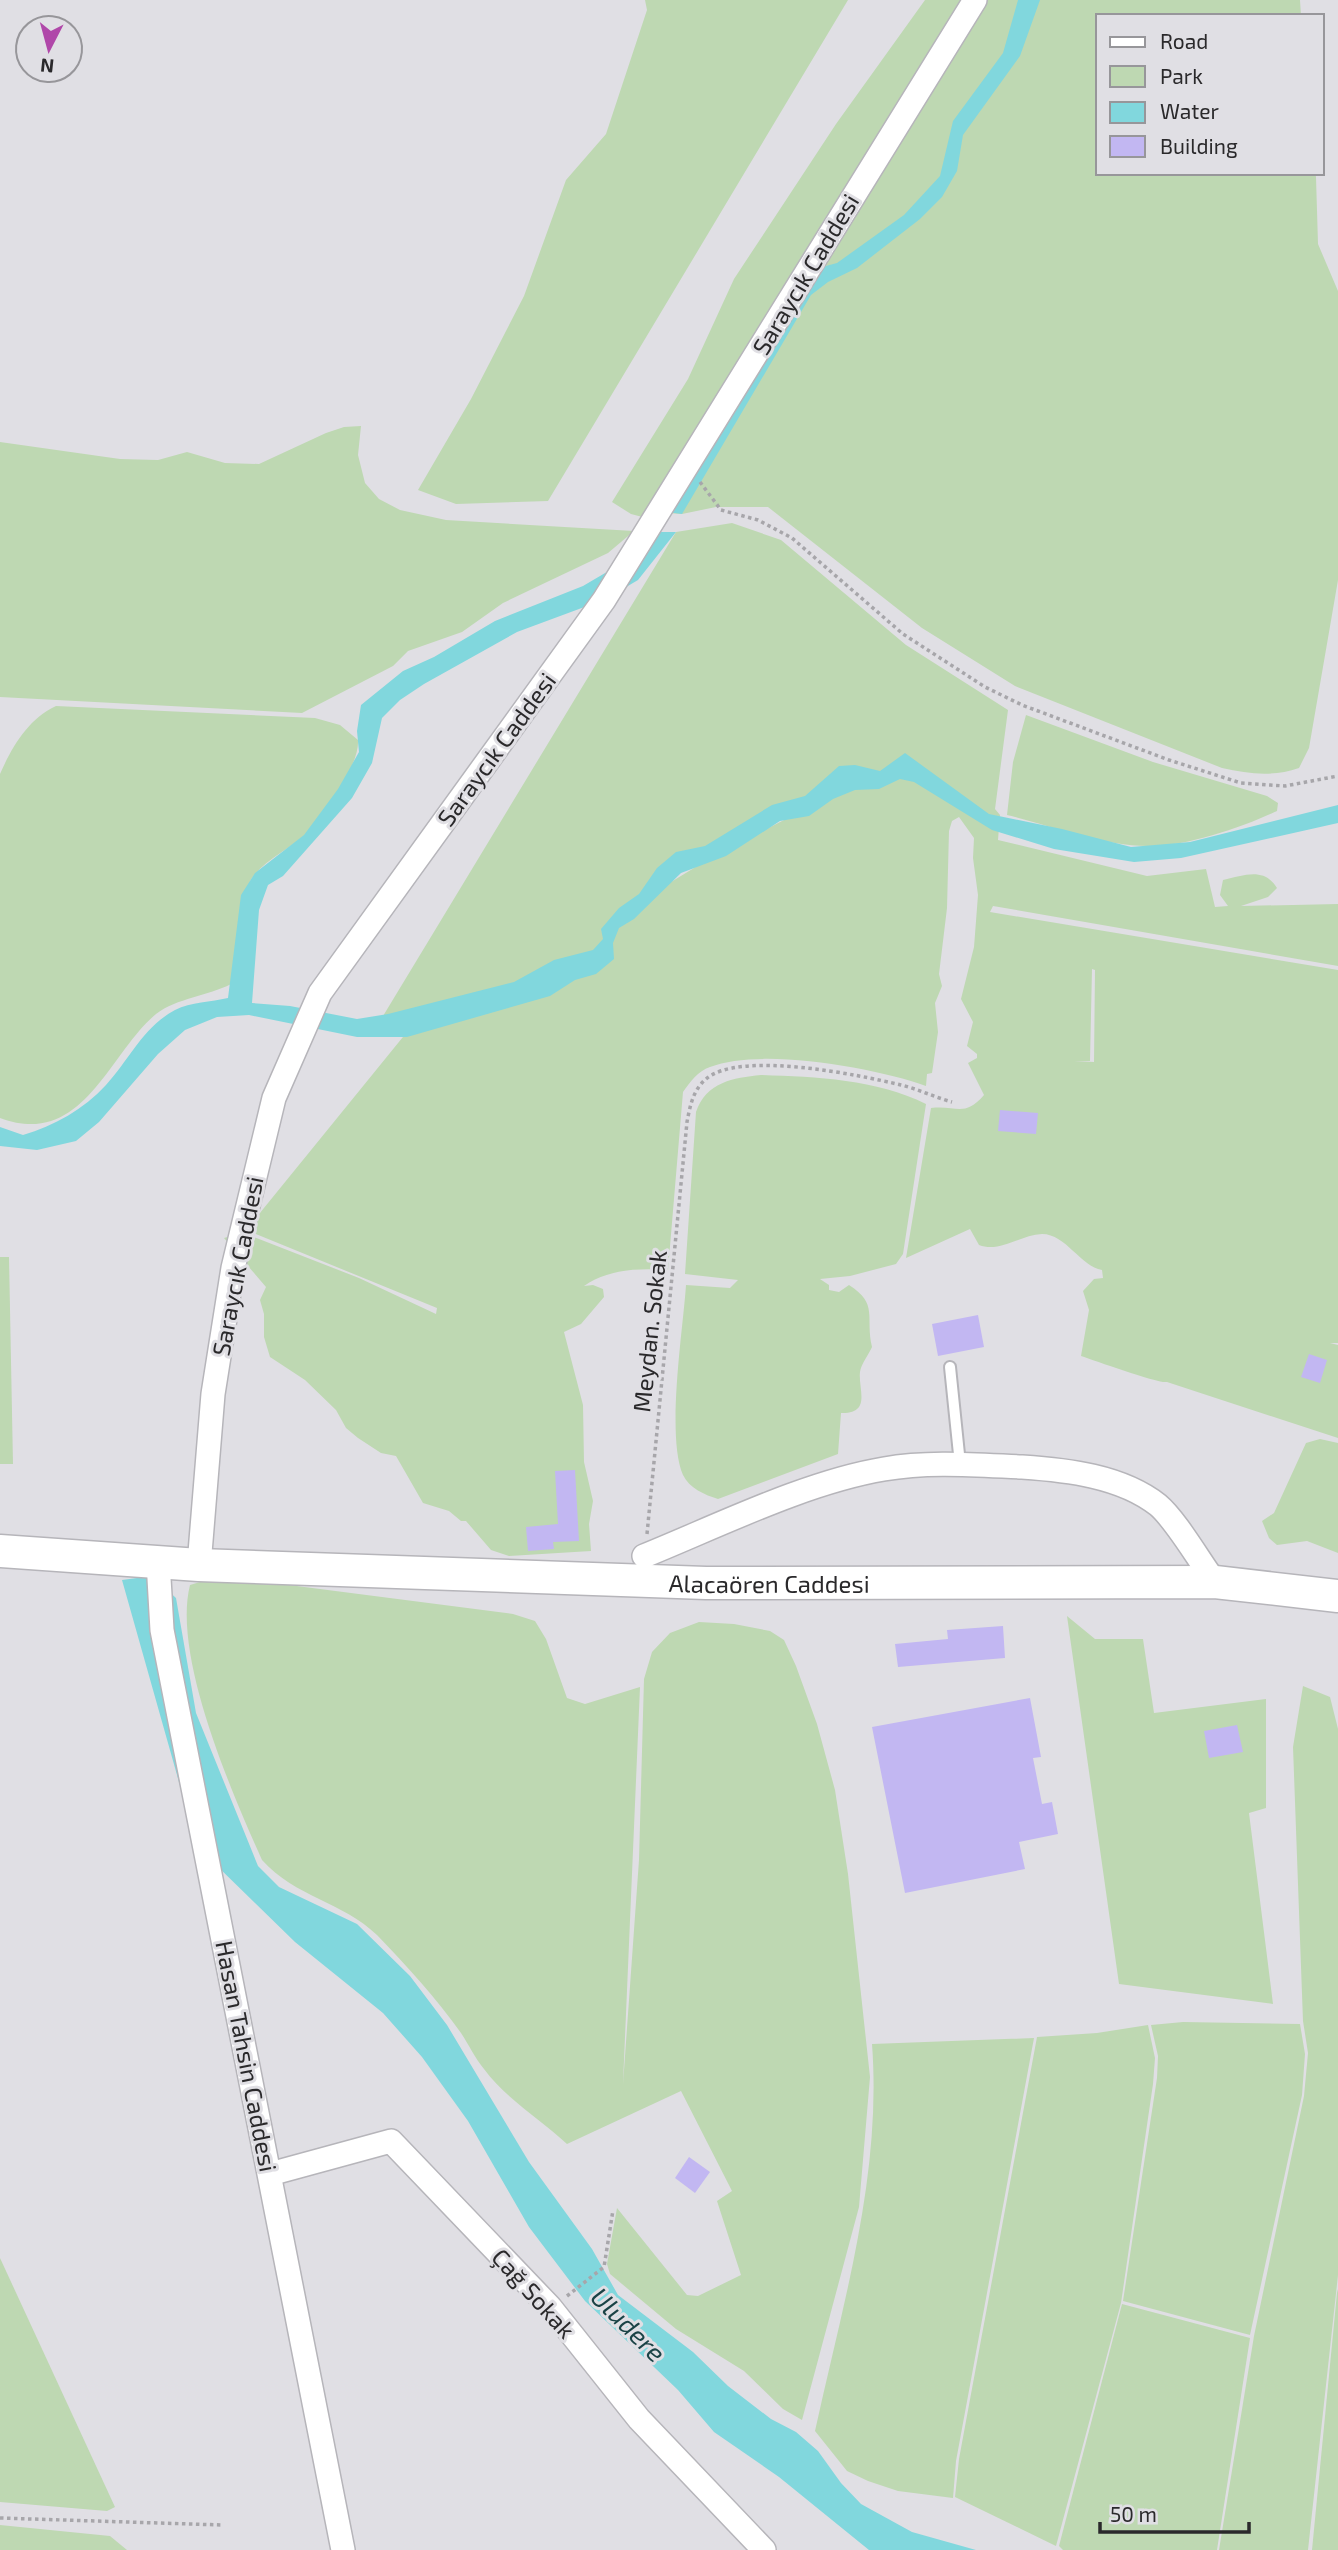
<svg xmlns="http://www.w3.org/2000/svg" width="1338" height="2550" font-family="'Exo 2',sans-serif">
<rect width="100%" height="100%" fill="#e0dfe4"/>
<g fill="#bed8b2" fill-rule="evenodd">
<path d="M645 0H848L548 501 456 504 418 490 471 399 524 296 566 180 606 134 647 10Z"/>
<path d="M925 0H1300L1301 16H1098V173H1315L1316 177 1318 244 1338 291V580L1309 748 1299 768C1273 777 1249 774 1222 768L1015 686 922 628 768 507H716L682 514 667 513 650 519 631 514 612 502 688 379 734 279 836 124Z"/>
<path d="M361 426 358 455 365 483 379 499 400 510 446 520 634 531 608 553 503 603 462 632 408 651 393 666 302 713 0 697V442L120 459 158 460 187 452 225 463 259 464 326 433 344 427Z"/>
<path d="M732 523 781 540 906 645 1008 710 995 809 1000 815 998 840 1147 876 1206 869 1215 907 1228 906 1220 895 1223 880C1245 875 1264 867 1277 888L1268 897 1241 906 1338 904V966L993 906 990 912 1338 970V1343H1330L1338 1345V1438L1167 1382C1159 1384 1096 1361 1081 1356L1089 1310 1083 1291 1094 1279 1103 1278 1102 1270C1081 1267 1066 1234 1042 1234 1020 1235 1000 1253 979 1245L970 1229 906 1258 931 1108C957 1105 964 1118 984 1095L968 1063 977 1058V1054L967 1046 973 1022 961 999 974 947 978 895 973 858 974 838 959 817 952 821 949 831 947 908 939 974 942 986 935 1003 938 1032 932 1073 927 1074 926 1086C875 1068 761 1047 710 1067 698 1071 690 1082 683 1092L668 1270C639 1268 608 1269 584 1286L593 1285 603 1289 604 1297 581 1324 564 1332 583 1405 584 1462 593 1501 589 1524 591 1551 509 1556 491 1550 466 1521H461L449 1511 423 1503 396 1456 381 1453 358 1438 346 1428 336 1410 305 1380 270 1357 264 1337V1314L260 1300 266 1287 224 1238 241 1233 259 1239 359 1278 436 1314 437 1308 246 1230 407 1032 605 959 612 934 605 948 517 991 380 1021 676 532ZM909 762 936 783 929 788 909 775 835 794ZM829 797 712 857 653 893 615 927 617 922 691 858ZM1092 969 1095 970 1094 1062 1074 1061H1090Z"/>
<path d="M56 706 315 718 340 725 358 740C360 763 326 815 309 831 290 850 265 858 250 881L231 984C208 996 177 998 156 1014 108 1054 83 1149 0 1118V774C12 747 28 719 56 706Z"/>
<path d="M1026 715 1153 762 1267 796 1278 803 1277 811C1243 827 1186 847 1148 846 1102 846 1052 826 1007 815L1013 762Z"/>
<path d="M761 1075C816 1077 876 1079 926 1104L903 1254 896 1264 850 1276 820 1279 829 1285V1290L839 1292 849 1285C879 1304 865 1317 872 1347 869 1354 861 1364 860 1372 858 1389 872 1414 841 1413L838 1454 718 1499C705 1495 689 1488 683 1475 666 1436 683 1330 686 1285L730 1288 738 1280 685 1274 696 1112C706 1082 733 1078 761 1075Z"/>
<path d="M0 1257H9L13 1464H0Z"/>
<path d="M1320 1439 1338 1443V1553L1307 1541 1277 1545 1269 1538 1262 1521 1274 1513 1306 1443Z"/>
<path d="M220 1576 513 1614 535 1621 546 1639 567 1698 585 1704 640 1687 623 2084 639 1860 644 1679 652 1652 670 1633 699 1622 734 1624 770 1631 784 1640 796 1666 817 1724 835 1790 848 1874 870 2077 859 2207 802 2420 783 2409 744 2371 676 2329 610 2274 607 2264 617 2208 687 2295 698 2296 741 2275 717 2201 732 2191 681 2091 567 2144C540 2119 506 2099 484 2069 475 2058 469 2045 461 2033 436 1998 407 1966 377 1935 343 1902 295 1897 262 1860 232 1793 172 1656 190 1585Z"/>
<path d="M1067 1616 1095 1639H1143L1154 1713 1266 1699V1808L1249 1813 1273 2004 1119 1984Z"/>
<path d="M1303 1686 1330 1697 1338 1729V2275L1308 2550H1219L1254 2336 1304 2096 1308 2053 1303 2021 1293 1747Z"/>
<path d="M1183 2022 1300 2024 1305 2054 1302 2095 1250 2335 1123 2301 1157 2078 1158 2056 1151 2025Z"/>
<path d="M1148 2025 1155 2058 1153 2084 1121 2303 1056 2546 955 2497 959 2459 1037 2037 1097 2033Z"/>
<path d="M1034 2038 956 2461 953 2498 898 2491 868 2481 847 2471 815 2431C843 2303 882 2175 872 2044Z"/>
<path d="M0 2258 115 2507 107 2511 0 2502Z"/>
<path d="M1338 2289V2550H1312L1337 2293Z"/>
<path d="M1122 2304 1250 2338 1217 2550H1063L1059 2546Z"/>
<path d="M0 2525 110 2536 127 2550H0Z"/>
</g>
<g fill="#81d7dd">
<path d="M1018 0H1040L1020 56 963 135 957 171 942 197 920 219 857 268 828 282 811 295 682 514 667 512 822 267 837 263 904 215 940 176 953 121 1003 53Z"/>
<path d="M657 532H676L638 580 606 599 517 632 424 684 400 700 382 718 372 763 352 798 283 876 268 885 259 910 252 1003 290 1006 357 1019 388 1014 514 982 554 960 593 950 603 939 601 929 619 908 639 894 657 868 676 852 705 846 772 805 805 796 839 766 855 765 880 771 905 753 989 814 1062 829 1131 847 1190 842 1338 805V823L1181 858 1134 862 1054 849 992 830 914 782 900 779 879 789 855 790 833 799 809 816 780 821 726 856 681 873 634 919 619 928 613 943 614 959 596 974 575 980 550 996 407 1037H357L249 1015 217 1017 185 1030 158 1054 99 1122 76 1141 37 1150 0 1146V1127L23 1135C54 1126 84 1109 106 1085 130 1059 142 1028 175 1010 191 1002 211 1002 228 998L241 895 255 873 304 835 338 789 359 752 357 731 361 705 403 671 434 657 495 621 583 586 617 566Z"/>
<path d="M152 1576 176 1598 196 1713 258 1866 279 1887 357 1924 410 1976 447 2025 529 2162 592 2249 618 2295 693 2352 728 2386 771 2419 796 2432 818 2451 841 2483 861 2504 912 2532 976 2550H869L779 2477 714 2432 678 2390 585 2301 529 2227 468 2121 422 2057 383 2013 295 1942 213 1862 190 1821 122 1580Z"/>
</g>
<g fill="#c2b7f2">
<path d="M1000 1110 1038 1113 1036 1134 998 1131Z"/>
<path d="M978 1315 984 1347 938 1356 932 1324Z"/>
<path d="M1309 1354 1327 1360 1320 1383 1301 1377Z"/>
<path d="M575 1470 579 1541 553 1542 554 1549 528 1551 526 1527 558 1524 555 1471Z"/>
<path d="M1003 1626 1005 1658 898 1667 895 1644 948 1639 947 1630Z"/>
<path d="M1030 1698 1041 1757 1033 1758 1042 1804 1052 1802 1058 1834 1019 1842 1025 1869 905 1893 872 1727Z"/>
<path d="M1237 1725 1243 1752 1209 1758 1204 1731Z"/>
<path d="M689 2157 710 2172 695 2193 675 2178Z"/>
</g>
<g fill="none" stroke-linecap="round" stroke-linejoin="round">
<g stroke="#b6b5ba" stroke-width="14">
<path id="lane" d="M950 1367 960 1464"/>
</g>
<g stroke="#b6b5ba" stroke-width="26">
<g id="street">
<path d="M644 1556C718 1526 806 1482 884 1469 929 1461 976 1465 1022 1467 1067 1470 1121 1476 1158 1505 1176 1520 1200 1562 1215 1582"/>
<path d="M158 1561 162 1630 343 2550"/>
<path d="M199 1565 213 1394 233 1268 274 1098 320 993 604 600 975 0"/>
<path d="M270 2174 391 2141 550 2307 639 2419 764 2550"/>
</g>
</g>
<g stroke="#b6b5ba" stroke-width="35">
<g id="secondary">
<path id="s1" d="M0 1551 199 1565 706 1583 1215 1582 1338 1596"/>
</g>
</g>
<g stroke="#a7a6aa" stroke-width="3.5" stroke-dasharray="3.5 3.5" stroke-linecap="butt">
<path d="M700 482 721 510 758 520 792 538 903 634 985 687 1022 705 1169 760 1241 783 1285 786 1338 776"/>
<path d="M647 1534 687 1122C690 1106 693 1090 706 1079 739 1050 860 1075 901 1085 918 1089 934 1097 952 1102"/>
<path d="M567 2296 604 2267 613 2210"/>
<path d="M0 2518 222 2525"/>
</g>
<use href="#lane" stroke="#fff" stroke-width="10"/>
<use href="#street" stroke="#fff" stroke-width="23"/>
<use href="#secondary" stroke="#fff" stroke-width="32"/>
</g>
<g text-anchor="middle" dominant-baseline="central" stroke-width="6" stroke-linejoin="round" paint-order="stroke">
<g font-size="24" fill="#2a292b" stroke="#e0dfe4">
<text transform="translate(805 274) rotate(-59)">Saraycık Caddesi</text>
<text transform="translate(496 749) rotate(-54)">Saraycık Caddesi</text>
<text transform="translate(237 1266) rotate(-79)">Saraycık Caddesi</text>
<text transform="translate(649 1331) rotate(-84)">Meydan. Sokak</text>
<text stroke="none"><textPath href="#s1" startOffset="770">Alacaören Caddesi</textPath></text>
<text transform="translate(247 2056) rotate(79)">Hasan Tahsin Caddesi</text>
<text transform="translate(534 2293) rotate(48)">Çağ Sokak</text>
</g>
<g font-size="26" font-style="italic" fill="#1a4346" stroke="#e0dfe4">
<text transform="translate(629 2324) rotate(45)">Uludere</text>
</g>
</g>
<rect x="1096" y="14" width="228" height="161" fill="#e0dfe4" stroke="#97969a" stroke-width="2"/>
<rect x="1110" y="37" width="35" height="10" fill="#ffffff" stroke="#97969a" stroke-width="2"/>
<text x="1160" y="49" font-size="21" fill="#2a292b">Road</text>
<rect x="1110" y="66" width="35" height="21" fill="#bed8b2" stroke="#97969a" stroke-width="2"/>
<text x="1160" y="84" font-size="21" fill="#2a292b">Park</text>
<rect x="1110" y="102" width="35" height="21" fill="#81d7dd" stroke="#97969a" stroke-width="2"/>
<text x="1160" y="119" font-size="21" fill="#2a292b">Water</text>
<rect x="1110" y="136" width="35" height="21" fill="#c2b7f2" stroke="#97969a" stroke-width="2"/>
<text x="1160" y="154" font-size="21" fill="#2a292b">Building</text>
<g transform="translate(49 49) rotate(186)"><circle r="33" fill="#e0dfe4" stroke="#97969a" stroke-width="2"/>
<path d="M0-5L12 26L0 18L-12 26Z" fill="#b047a9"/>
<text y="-10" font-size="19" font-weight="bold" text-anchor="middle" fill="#2a292b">N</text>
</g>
<path d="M1100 2522v10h149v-10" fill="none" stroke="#2a292b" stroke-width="3.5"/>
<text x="1110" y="2522" font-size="21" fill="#2a292b" stroke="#e0dfe4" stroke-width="5" paint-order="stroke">50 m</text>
</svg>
